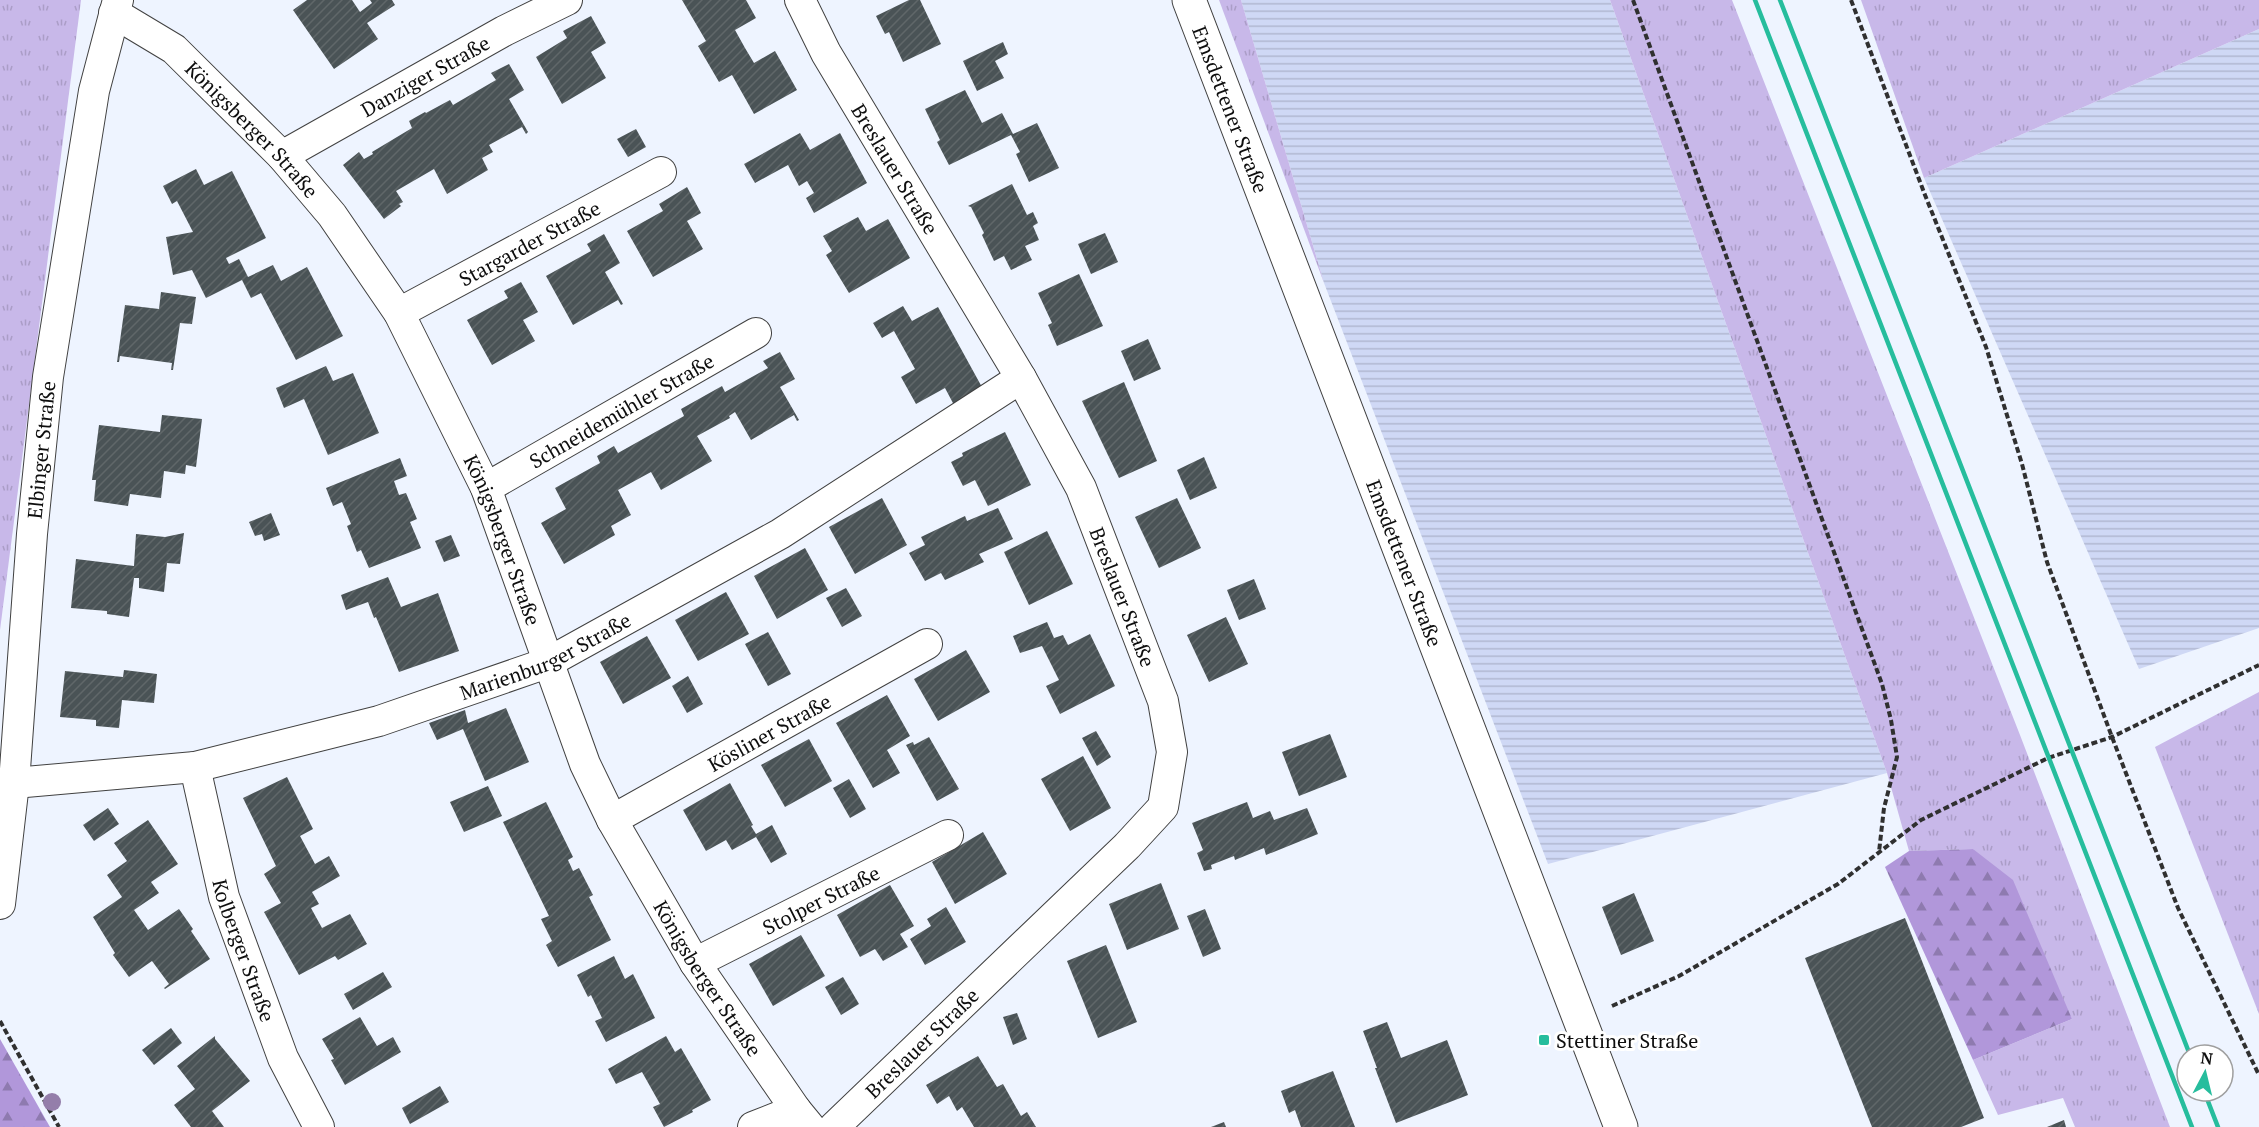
<svg xmlns="http://www.w3.org/2000/svg" width="2259" height="1127" font-family="'PT Serif',serif">
<defs>
<pattern id="farmland-rules" width="6" height="5" patternUnits="userSpaceOnUse" patternTransform="scale(1.5)"><rect width="6" height="5" fill="#cfd8f5"/><path d="M0 2.5h6" fill="none" stroke="#b1b8d1"/></pattern>
<pattern id="grass-tufts" width="24" height="20" patternUnits="userSpaceOnUse" patternTransform="scale(1.5)"><rect width="24" height="20" fill="#c8b8e9"/><path d="M3 7l-1-3M5 7V3M7 7l1-3M15 17l-1-3M17 17v-4M19 17l1-3" fill="none" stroke="#ab9dc7"/></pattern>
<pattern id="forest-firs" width="22" height="20" patternUnits="userSpaceOnUse" patternTransform="scale(1.5)"><rect width="22" height="20" fill="#b197da"/><path d="M5 1l3.5 6h-7zM16 11l3.5 6h-7z" fill="#8e7aaf"/></pattern>
<pattern id="building-hatch" width="6" height="6" patternUnits="userSpaceOnUse" patternTransform="scale(1.5)"><rect width="6" height="6" fill="#4a5356"/><path d="M-1 1l2-2M0 6l6-6M5 7l2-2" fill="none" stroke="#606769"/></pattern>
</defs>
<rect width="100%" height="100%" fill="#eef4ff"/>
<g fill="url(#farmland-rules)">
<path d="M1241 0H1610L1887 773 1548 864 1324 283Z"/>
<path d="M2259 29V628L2139 669 1924 178Z"/>
</g>
<g fill="url(#grass-tufts)">
<path d="M0 0H81L0 630Z"/>
<path d="M1219 0H1241L1324 283Z"/>
<path d="M1610 0H1732L2020 735 2170 1127H2075L2063 1098 1998 1115 1973 1060 2072 1019 1973 849 1909 851 1887 773Z"/>
<path d="M1861 0H2259V29L1924 178Z"/>
<path d="M2259 692V1014L2155 747Z"/>
</g>
<g fill="url(#forest-firs)">
<path d="M1973 849 2013 880 2072 1019 1973 1060 1885 867 1909 851Z"/>
<path d="M0 1039 50 1127H0Z"/>
</g>
<g fill="url(#building-hatch)">
<path d="M307 0H352L360 12 372 3 370 0H392L395 5 367 23 378 39 334 69 293 10Z"/>
<path d="M682 0H746L756 18 735 30 745 48 754 63 775 51 797 90 754 114 732 75 719 82 698 46 706 41Z"/>
<path d="M909 0H920L941 44 903 62 889 32 885 34 876 16Z"/>
<path d="M591 16 606 43 591 52 606 78 562 104 536 57 567 38 563 31Z"/>
<path d="M1003 42 1008 54 995 61 1004 78 977 91 963 61Z"/>
<path d="M509 64 524 90 509 99 528 132 526 134 522 127 489 145 493 152 482 158 488 170 447 194 434 169 396 191 403 202 399 204 401 206 384 219 343 165 359 152 364 159 373 154 372 152 412 128 409 121 425 112 426 113 450 100 453 105 496 80 491 73Z"/>
<path d="M965 90 982 123 1002 113 1013 134 1037 123 1059 168 1029 182 1016 154 1020 152 1011 135 949 165 937 142 940 140 925 109Z"/>
<path d="M636 129 646 147 628 157 617 139Z"/>
<path d="M800 133 810 150 840 133 867 183 814 213 806 198 814 193 807 181 799 186 788 165 755 183 744 164Z"/>
<path d="M196 169 204 185 232 171 266 238 226 258 229 264 239 259 248 277 273 265 281 281 307 267 343 336 296 360 261 293 251 298 242 280 206 298 192 270 173 275 166 237 193 232 177 201 172 204 163 186Z"/>
<path d="M1012 184 1027 215 1033 212 1038 223 1033 226 1039 240 1025 246 1032 260 1011 270 1004 256 994 261 982 235 984 233 971 207 968 206Z"/>
<path d="M687 187 701 213 687 221 703 249 653 277 627 231 663 211 659 204Z"/>
<path d="M858 217 866 231 888 219 910 258 849 293 826 255 832 251 823 236Z"/>
<path d="M1105 233 1118 262 1091 274 1078 244Z"/>
<path d="M604 234 620 263 605 272 623 304 621 305 618 300 573 325 546 276 591 251 587 244Z"/>
<path d="M1079 274 1103 326 1057 346 1048 325 1052 323 1038 293Z"/>
<path d="M521 282 538 312 523 320 535 341 492 365 467 320 508 298 504 291Z"/>
<path d="M161 292 196 297 192 324 180 323 173 370H171L172 363 120 356 119 362H117L125 305 159 309Z"/>
<path d="M903 306 912 321 938 307 983 389 954 405 945 388 916 404 901 377 915 369 894 331 882 338 873 323Z"/>
<path d="M1148 339 1161 369 1134 381 1121 351Z"/>
<path d="M780 352 795 379 780 387 799 420 797 421 794 415 751 440 735 412 729 416 730 418 697 436 712 461 661 490 651 472 618 490 631 515 611 526 615 535 564 564 541 523 566 509 555 488 600 463 597 456 614 446 618 453 684 416 681 409 722 386 725 392 768 368 763 361Z"/>
<path d="M326 366 333 381 353 373 379 433 328 455 304 399 284 408 276 388Z"/>
<path d="M1124 382 1157 461 1119 478 1082 401Z"/>
<path d="M162 415 202 419 196 467 186 465 185 474 164 471 161 498 130 494 128 506 94 501 96 480H92L99 425 160 432Z"/>
<path d="M1005 432 1031 485 988 506 975 480 963 486 951 462 963 456 962 453Z"/>
<path d="M1204 457 1217 488 1190 500 1177 470Z"/>
<path d="M400 458 407 476 394 481 399 495 406 493 417 519 410 522 421 548 369 568 361 550 357 552 347 526 351 524 342 502 333 506 326 488Z"/>
<path d="M882 498 907 545 855 574 829 527Z"/>
<path d="M1177 498 1201 548 1159 568 1135 517Z"/>
<path d="M998 508 1013 539 979 554 984 562 945 580 941 573 925 581 909 553 925 545 921 537 965 516 967 521Z"/>
<path d="M271 513 280 535 264 541 262 534 255 536 249 522Z"/>
<path d="M1047 531 1073 584 1029 605 1004 552Z"/>
<path d="M184 533 180 564 167 563 164 592 139 588V578H134L129 617 107 614V611L71 608 76 559 134 566 136 534 165 537Z"/>
<path d="M451 535 460 556 444 562 435 541Z"/>
<path d="M805 548 828 590 777 619 754 576Z"/>
<path d="M388 577 401 607 438 593 459 651 399 672 376 617 374 618 368 602 346 610 341 595Z"/>
<path d="M1254 579 1266 609 1239 620 1227 590Z"/>
<path d="M846 588 862 616 842 627 826 598Z"/>
<path d="M726 592 749 634 698 661 675 620Z"/>
<path d="M1226 617 1248 664 1209 682 1187 635Z"/>
<path d="M1047 622 1054 638 1063 635 1068 645 1090 634 1115 686 1060 714 1046 686 1059 680 1042 646 1020 653 1013 636Z"/>
<path d="M768 632 791 674 768 686 745 644Z"/>
<path d="M647 636 671 678 623 704 600 662Z"/>
<path d="M966 650 990 692 938 721 914 679Z"/>
<path d="M124 670 157 674 154 703 122 700 119 728 96 726V720L60 717 65 671 123 677Z"/>
<path d="M688 676 703 704 687 713 672 686Z"/>
<path d="M887 695 910 736 887 750 900 773 873 788 836 723Z"/>
<path d="M506 708 529 762 485 781 463 729 437 740 429 723 465 710 468 723Z"/>
<path d="M1096 731 1111 757 1097 766 1082 738Z"/>
<path d="M1330 734 1347 777 1299 796 1282 752Z"/>
<path d="M929 737 959 789 937 801 906 745 913 742 914 745Z"/>
<path d="M809 739 832 781 785 807 761 765Z"/>
<path d="M1083 756 1111 808 1070 831 1041 779Z"/>
<path d="M287 777 313 829 300 836 315 864 329 856 340 876 312 892 319 904 311 908 322 928 350 914 367 944 338 960 335 956 299 975 264 912 281 903 264 874 276 866 243 798Z"/>
<path d="M849 779 866 809 850 818 833 788Z"/>
<path d="M730 783 753 825 751 826 756 834 772 825 787 854 771 863 756 837 732 850 726 840 706 851 683 810Z"/>
<path d="M488 786 502 816 464 832 450 802Z"/>
<path d="M546 802 573 857 568 860 573 871 579 868 593 895 589 897 611 940 558 967 546 945 552 941 541 919 549 916 503 822Z"/>
<path d="M1247 802 1253 818 1270 811 1274 820 1307 808 1318 834 1266 855 1264 848 1235 860 1234 856 1211 865 1212 869 1204 871 1197 853 1203 850 1192 823Z"/>
<path d="M108 808 119 824 94 841 83 825Z"/>
<path d="M148 820 178 864 151 882 159 893 134 910 148 930 179 909 193 929 191 931 210 959 165 989 164 988 169 984 152 961 129 977 113 955 115 953 93 917 122 897 107 875 127 861 114 843Z"/>
<path d="M983 832 1007 874 955 904 932 862Z"/>
<path d="M1161 883 1179 929 1127 950 1109 904Z"/>
<path d="M890 885 914 926 900 934 908 947 883 961 875 949 860 957 837 915Z"/>
<path d="M1634 893 1654 941 1621 955 1602 907Z"/>
<path d="M946 907 966 942 925 965 910 939 931 926 927 919Z"/>
<path d="M1205 909 1221 949 1203 957 1187 916Z"/>
<path d="M1905 918 1984 1118 1961 1127H1872L1805 958Z"/>
<path d="M801 935 825 976 773 1006 749 964Z"/>
<path d="M1106 945 1137 1022 1098 1038 1067 961Z"/>
<path d="M614 956 625 979 633 974 655 1018 606 1042 595 1021 602 1018 591 995 588 997 577 975Z"/>
<path d="M383 972 392 987 353 1010 344 994Z"/>
<path d="M843 977 859 1004 841 1015 825 987Z"/>
<path d="M1017 1013 1027 1039 1013 1045 1003 1017Z"/>
<path d="M360 1017 377 1046 393 1037 401 1052 345 1085 331 1060 334 1059 322 1039Z"/>
<path d="M1387 1022 1401 1058 1447 1040 1468 1095 1396 1123 1375 1068H1377L1363 1031Z"/>
<path d="M171 1028 182 1043 154 1065 142 1050Z"/>
<path d="M215 1036V1039L250 1081 212 1111 224 1127H191L174 1105 195 1089 177 1066Z"/>
<path d="M666 1036 675 1052 681 1048 711 1100 692 1110 693 1112 664 1127 653 1107 660 1104 642 1072 616 1084 608 1069Z"/>
<path d="M978 1056 997 1087 1003 1084 1021 1116 1027 1112 1036 1127H974L962 1107 957 1111 949 1096 937 1104 926 1085Z"/>
<path d="M1333 1071 1355 1127H1301L1295 1110 1289 1113 1281 1091Z"/>
<path d="M440 1086 449 1102 410 1124 402 1108Z"/>
<path d="M2064 1120 2066 1127H2047Z"/>
<path d="M1224 1122 1226 1127H1211Z"/>
</g>
<g fill="none" stroke-linecap="round" stroke-linejoin="round">
<g stroke="#414141" stroke-width="32">
<g id="minor">
<path id="s1" d="M800 0 826 53 1021 378 1081 488 1163 701 1172 752 1163 807 1127 846 834 1127"/>
<path id="s2" d="M114 13 174 49 282 156 332 215 399 313 486 488 585 764 612 820 695 963 796 1110 810 1127"/>
<path id="s3" d="M282 156 504 31 567 0"/>
<path id="s4" d="M399 313 661 172"/>
<path id="s5" d="M486 488 756 333"/>
<path id="s6" d="M195 767 224 897 283 1058 319 1127"/>
<path id="s7" d="M14 783 195 767 379 721 547 663 780 534 1021 378"/>
<path id="s8" d="M612 820 927 644"/>
<path id="s9" d="M0 904 14 783 32 534 48 377 94 91 118 0"/>
<path id="s10" d="M695 963 948 835"/>
<path d="M753 1127 796 1110"/>
</g>
</g>
<g stroke="#414141" stroke-width="35">
<g id="tertiary">
<path id="s11" d="M1189 0 1621 1127"/>
</g>
</g>
<g stroke="#303030" stroke-width="4" stroke-dasharray="6 3" stroke-linecap="butt">
<path d="M1633 0 1882 684 1891 720 1897 757 1884 808 1879 852"/>
<path d="M1851 0 1925 195 1986 347 2022 464 2047 562 2112 737 2178 908 2259 1075"/>
<path d="M1612 1006 1679 976 1838 884 1921 820 2048 758 2112 737 2259 665"/>
<path d="M0 1021 59 1127"/>
</g>
<use href="#minor" stroke="#fff" stroke-width="30"/>
<use href="#tertiary" stroke="#fff" stroke-width="33"/>
<g stroke="#26bd9d" stroke-width="4.5">
<path d="M1755 0 2192 1127"/>
<path d="M1780 0 2190 1055"/>
<path d="M2204 1091 2218 1127"/>
</g>
</g>
<circle fill="#947eaa" cx="52" cy="1102" r="9"/>
<rect fill="#26bd9d" stroke="#fff" stroke-width="2" x="1538" y="1034" width="12" height="12" rx="3"/>
<g text-anchor="middle" dominant-baseline="central" stroke-width="6" stroke-linejoin="round" paint-order="stroke">
<g font-size="20" fill="#0e0e0e" stroke="#fff">
<text stroke="none"><textPath href="#s3" startOffset="164">Danziger Straße</textPath></text>
<text stroke="none"><textPath href="#s11" startOffset="117">Emsdettener Straße</textPath></text>
<text stroke="none"><textPath href="#s2" startOffset="182">Königsberger Straße</textPath></text>
<text stroke="none"><textPath href="#s1" startOffset="194">Breslauer Straße</textPath></text>
<text stroke="none"><textPath href="#s4" startOffset="148">Stargarder Straße</textPath></text>
<text stroke="none"><textPath href="#s5" startOffset="156">Schneidemühler Straße</textPath></text>
<text stroke="none"><textPath href="#s9" startOffset="456">Elbinger Straße</textPath></text>
<text stroke="none"><textPath href="#s2" startOffset="668">Königsberger Straße</textPath></text>
<text stroke="none"><textPath href="#s11" startOffset="603">Emsdettener Straße</textPath></text>
<text stroke="none"><textPath href="#s1" startOffset="680">Breslauer Straße</textPath></text>
<text stroke="none"><textPath href="#s7" startOffset="550">Marienburger Straße</textPath></text>
<text stroke="none"><textPath href="#s8" startOffset="180">Kösliner Straße</textPath></text>
<text stroke="none"><textPath href="#s10" startOffset="141">Stolper Straße</textPath></text>
<text stroke="none"><textPath href="#s6" startOffset="190">Kolberger Straße</textPath></text>
<text stroke="none"><textPath href="#s2" startOffset="1154">Königsberger Straße</textPath></text>
<text transform="translate(922 1043) rotate(-44)">Breslauer Straße</text>
</g>
<g font-size="20" fill="#0e0e0e" stroke="#fff" text-anchor="start">
<text x="1556" y="1040">Stettiner Straße</text>
</g>
</g>
<g transform="translate(2205 1073) rotate(7)"><circle r="28" fill="#ffffff" stroke="#9f9f9f" stroke-width="1.5"/>
<path d="M0-4.5L10 22L0 15L-10 22Z" fill="#26bd9d"/>
<text y="-9" font-size="16" font-weight="bold" text-anchor="middle" fill="#0e0e0e">N</text>
</g>
</svg>
